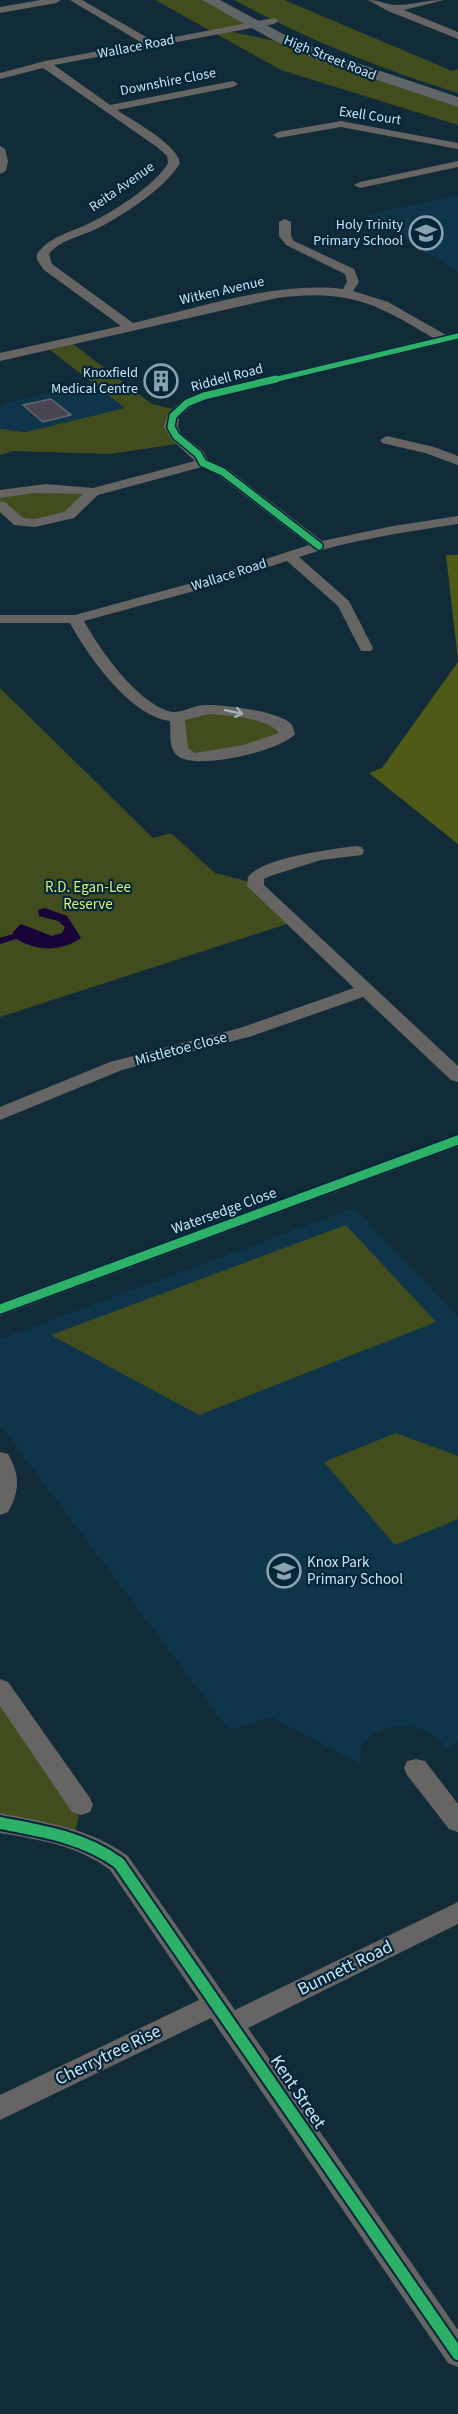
<svg xmlns="http://www.w3.org/2000/svg" width="458" height="2414" font-family="'Source Sans 3',sans-serif">
<rect width="100%" height="100%" fill="#112b39"/>
<g fill="#0e354a">
<path d="M458 195V272L365 215 427 202Z"/>
<path d="M92 382 125 408 26 432 0 429V408L6 403Z"/>
<path d="M354 1208 458 1316V1741L447 1751 440 1740 424 1730 407 1726 387 1728 370 1736 364 1744 361 1751 360 1764 271 1717 229 1730 0 1425V1339Z"/>
</g>
<g fill="#424d1e">
<path d="M155 0H209L255 25 228 31 294 45 458 102V125L281 70Z"/>
<path d="M234 0H284L436 64 452 71 458 69V93C380 69 306 39 234 0Z"/>
<path d="M69 341 152 404 177 410 173 416 184 443 110 454 13 451 0 455V429L26 432 125 408 45 346Z"/>
<path d="M87 490 73 512 30 523 0 505V494Z"/>
<path d="M0 688 153 838 171 833 215 873 254 883 293 922 0 1017Z"/>
<path d="M199 710 277 723 282 738 187 756 177 717Z"/>
<path d="M346 1225 436 1322 199 1415 51 1335Z"/>
<path d="M396 1433 458 1456V1519L395 1545 324 1462Z"/>
<path d="M0 1688 81 1805 74 1838 0 1823Z"/>
</g>
<g fill="#4e5a16">
<path d="M446 555H458V660Z"/>
<path d="M458 662V844L369 773 382 768Z"/>
</g>
<path fill="#180438" d="M45 908 67 916 81 938C59 953 35 951 13 937V932L21 924 52 936 62 933 65 927 58 921 39 916 38 910Z"/>
<g fill="none" stroke-linecap="round" stroke-linejoin="round">
<path stroke="#180438" stroke-width="6" d="M0 941 13 937"/>
</g>
<path fill="#4a4552" stroke="#656771" stroke-width="1.5" d="M51 399 71 415 43 422 23 405Z"/>
<g fill="none" stroke-linecap="round" stroke-linejoin="round">
<g fill="#666563" fill-rule="evenodd">
<path d="M40 0H61L56 3 0 13V7Z"/>
<path d="M70 0H82L153 41 274 18 279 21 274 24 54 65 110 105 233 81 238 84 233 87 117 110C133 121 177 144 180 163 166 188 121 217 94 230 79 237 60 240 49 254L52 264 133 323C198 308 276 281 343 289L347 282 345 274 286 245 279 236V222L285 219 291 222V236L294 241 354 269 359 282 353 291 388 302 446 335 458 332V340L208 399 192 406 179 417 178 427 181 434 203 451 208 460 228 469 322 541 393 526 458 516V524C404 532 350 540 299 557L349 601 373 648 371 651H361L338 606 287 561 198 590 84 621C100 650 135 700 168 711 180 715 191 706 203 705 221 704 281 711 292 725 293 727 294 732 295 734 281 751 196 771 178 756 168 749 171 732 170 721 130 716 88 656 70 623H0V615H75L188 584 309 545 218 475 202 467 98 495 74 518 35 527 14 525 0 512V501L5 502 23 518 35 519 64 512 83 494 33 493 0 498V490L46 484 93 488 195 461 171 439 164 427C168 407 185 397 204 392L433 338C375 302 346 289 277 298L0 361V353L121 326 44 270 37 260V254C50 236 69 233 88 224 111 213 156 185 168 163L167 156 157 147 43 68 0 79V73L45 61 142 43ZM209 714C226 715 269 718 279 733L243 745 195 753 188 748 185 720Z"/>
<path d="M368 0C379 0 388 5 396 5 411 5 427 0 444 0L404 10 458 32V39L388 11Z"/>
<path d="M341 121 458 143V149L341 127 278 138 273 135 278 132Z"/>
<path d="M0 146 5 149 8 161 6 171 0 174Z"/>
<path d="M458 161V167L360 188 354 185 360 182Z"/>
<path d="M387 436 434 447 458 456V465L425 453 382 443 380 440Z"/>
<path d="M356 846 362 847 364 851 362 855 321 860 270 876 264 879V885L458 1066V1082L451 1080 363 997 252 1036 122 1070 0 1120V1107L110 1062 240 1028 354 988 247 886 248 877C261 858 332 849 356 846Z"/>
<path d="M458 1134V1147L0 1316V1302Z"/>
<path d="M0 1452 8 1454C20 1475 20 1491 8 1512L0 1515Z"/>
<path d="M0 1679 8 1682 90 1798 93 1805 90 1812 81 1815 72 1812 0 1706Z"/>
<path d="M416 1759 425 1761 458 1804V1832L449 1829 407 1775 404 1768 407 1761Z"/>
<path d="M0 1813C45 1822 90 1828 128 1856L235 2010 458 1902V1924L248 2028 458 2330V2367L448 2363 211 2018 0 2120V2095L199 2000 110 1870C77 1845 40 1840 0 1833Z"/>
</g>
<path fill="#606567" fill-rule="evenodd" d="M202 0H220L285 35 330 54 458 97V107L318 60 275 41Z"/>
<g stroke="#042639" stroke-width="8">
<path id="cycleway-far3" d="M269 381 458 336"/>
</g>
<g stroke="#042639" stroke-width="10">
<path id="cycleway-far2" d="M276 379 204 396 187 403 173 416 171 427 176 436 198 454 203 463 223 472 319 546"/>
</g>
<g stroke="#042639" stroke-width="13">
<path id="cycleway-far1" d="M0 1309 458 1140"/>
</g>
<g stroke="#042639" stroke-width="16">
<path id="cycleway" d="M0 1823C43 1831 83 1837 119 1863L458 2354"/>
</g>
<use href="#cycleway-far3" stroke="#2db169" stroke-width="5"/>
<use href="#cycleway-far2" stroke="#2db169" stroke-width="7"/>
<use href="#cycleway-far1" stroke="#2db169" stroke-width="9"/>
<use href="#cycleway" stroke="#2db169" stroke-width="12"/>
</g>
<defs><path id="oneway-shaft" d="M-6 0H5M1.5-3L5.5 0L1.5 3" fill="none" stroke-width="1.6" stroke-linecap="round" stroke-linejoin="round" transform="scale(1.5)"/></defs>
<use stroke="#a3b1b9" href="#oneway-shaft" transform="translate(234 712) rotate(12)"/>
<defs>
<g id="school-ring" transform="scale(1.725)"><circle r="9.5" fill="#042639" stroke="#8ba3b1" stroke-width="1.5"/><path d="M0-5L7-2L0 1L-7-2ZM-4 1L0 2.5L4 1V4Q0 6-4 4Z" fill="#8ba3b1"/></g>
<g id="building-ring" transform="scale(1.725)"><circle r="9.5" fill="#042639" stroke="#8ba3b1" stroke-width="1.5"/><path d="M-4-6H4V6H1V3H-1V6H-4ZM-2.5-4.3h1.7v1.8h-1.7ZM.8-4.3h1.7v1.8H.8ZM-2.5-1h1.7V.8h-1.7ZM.8-1h1.7V.8H.8Z" fill="#8ba3b1"/></g>
</defs>
<g fill-rule="evenodd">
<use href="#school-ring" x="426" y="233"/>
<use href="#building-ring" x="161" y="381"/>
<use href="#school-ring" x="284" y="1571"/>
</g>
<g text-anchor="middle" dominant-baseline="central" stroke-width="4.5" stroke-linejoin="round" paint-order="stroke">
<g font-size="14" fill="#cce3f2" stroke="#042639">
<text transform="translate(136 47) rotate(-11)">Wallace Road</text>
<text transform="translate(330 58) rotate(22)">High Street Road</text>
<text transform="translate(168 82) rotate(-11)">Downshire Close</text>
<text transform="translate(370 116) rotate(8)">Exell Court</text>
<text transform="translate(122 187) rotate(-35)">Reita Avenue</text>
<text transform="translate(222 291) rotate(-13)">Witken Avenue</text>
<text transform="translate(227 378) rotate(-15)">Riddell Road</text>
<text transform="translate(229 575) rotate(-18)">Wallace Road</text>
</g>
<g font-size="14" fill="#cce3f2" stroke="#042639" text-anchor="end">
<text x="403" y="225">Holy Trinity<tspan x="403" dy="16">Primary School</tspan></text>
<text x="138" y="373">Knoxfield<tspan x="138" dy="16">Medical Centre</tspan></text>
</g>
<g font-size="15" fill="#dcf06f" stroke="#042639">
<text x="88" y="887">R.D. Egan-Lee<tspan x="88" dy="17">Reserve</tspan></text>
</g>
<g font-size="15" fill="#cce3f2" stroke="#042639">
<text transform="translate(181 1049) rotate(-15)">Mistletoe Close</text>
<text transform="translate(224 1211) rotate(-20)">Watersedge Close</text>
</g>
<g font-size="15" fill="#cce3f2" stroke="#042639" text-anchor="start">
<text x="307" y="1562">Knox Park<tspan x="307" dy="17">Primary School</tspan></text>
</g>
<g font-size="18" fill="#cce3f2" stroke="#042639">
<text transform="translate(345 1968) rotate(-26)">Bunnett Road</text>
<text transform="translate(108 2055) rotate(-26)">Cherrytree Rise</text>
<text transform="translate(298 2092) rotate(56)">Kent Street</text>
</g>
</g>
</svg>
